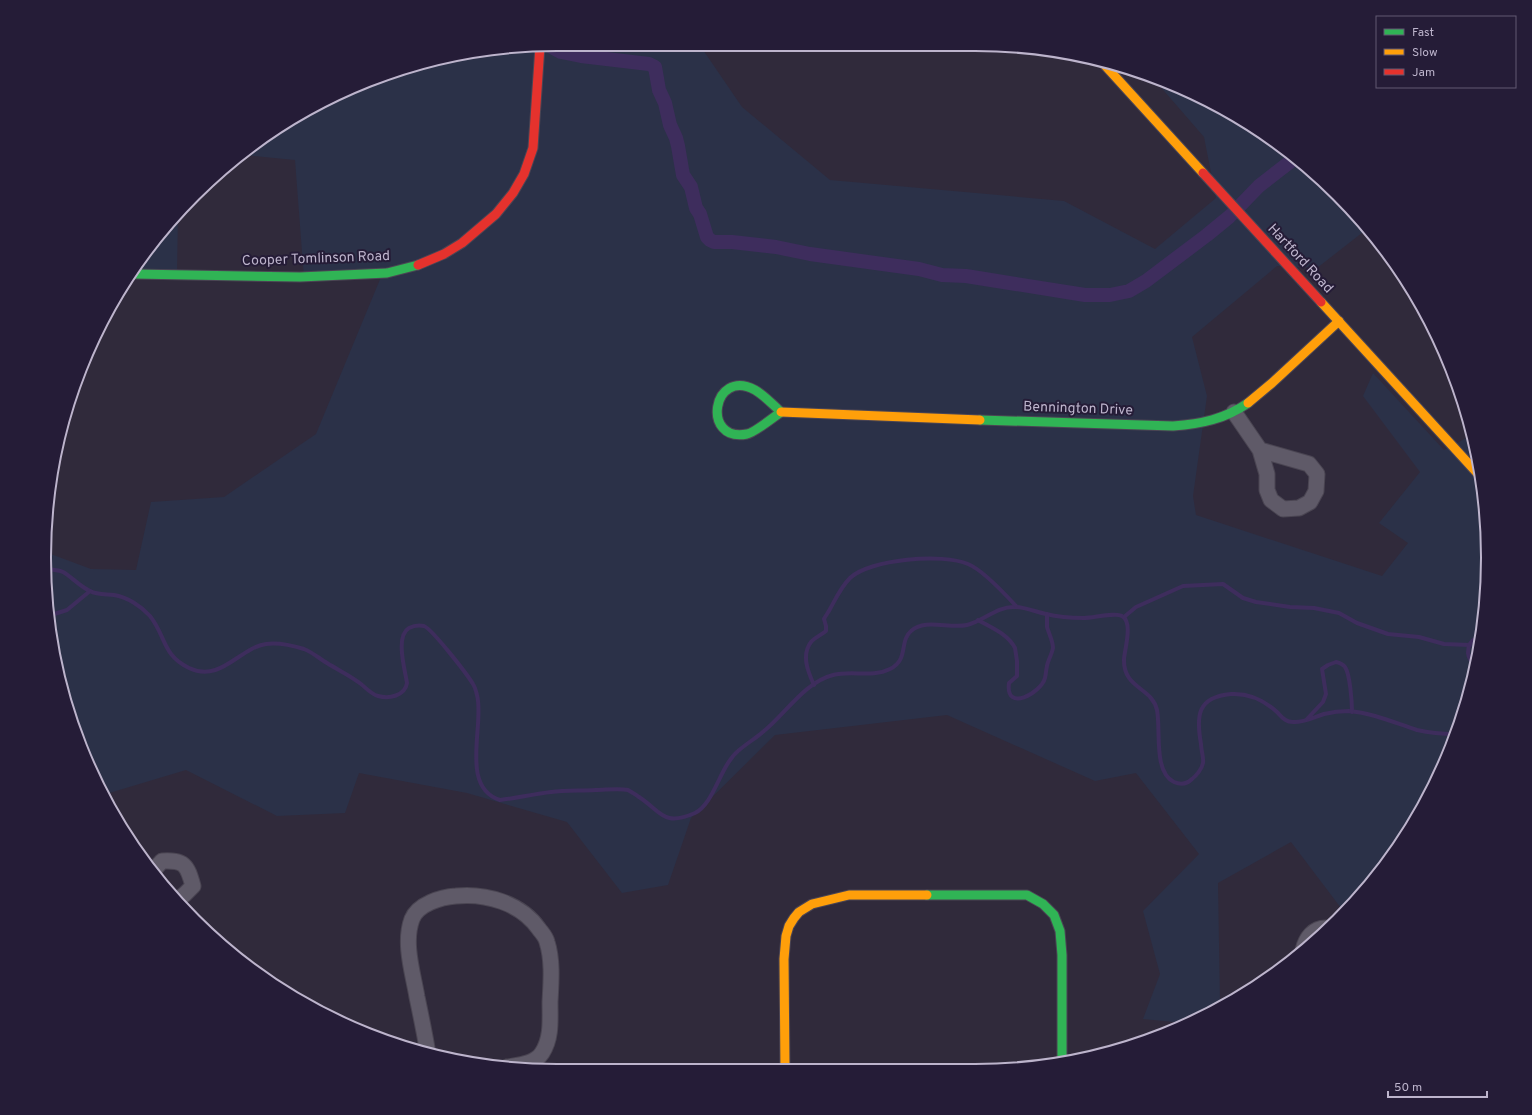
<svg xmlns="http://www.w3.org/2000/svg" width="1532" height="1115" font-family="Overpass,sans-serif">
<rect width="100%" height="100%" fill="#302a3b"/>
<g fill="#2b3148">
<path d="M558 44H699L742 107 830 180 1064 201 1155 249 1216 198 1204 137 1152 77 1171 83 1260 130 1313 172 1367 229 1317 268 1277 266 1192 337 1207 396 1193 496 1196 515 1382 576 1408 543 1379 523 1420 472 1363 396 1373 373 1444 450 1472 435 1487 524 1484 624 1461 722 1419 814 1361 896 1344 912 1291 842 1218 883 1220 1004 1185 1023 1143 1019 1160 974 1143 911 1199 854 1136 773 1095 781 947 715 775 735 691 818 668 885 622 893 567 822 467 793 359 773 345 813 277 816 186 770 106 794 83 754 48 624V553L91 569 136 570 151 502 224 497 316 434 381 277 304 278 295 160 244 155 272 130 361 83 424 62Z"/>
<path d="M178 213 177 274 136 273 172 219Z"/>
</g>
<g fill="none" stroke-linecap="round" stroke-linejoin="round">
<g stroke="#3e2d5d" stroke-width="4">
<path d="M48 569C53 570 59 570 63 572 72 577 79 586 90 591 97 595 106 594 114 595 127 597 141 606 150 616 166 636 162 655 189 668 221 683 239 648 266 644 279 642 291 645 304 649 312 652 320 659 327 663 338 670 351 676 361 684 366 688 371 694 378 696 389 699 405 696 407 683 405 670 395 636 409 628 413 626 419 625 424 626 432 629 467 674 473 684 475 687 476 691 477 695 485 724 459 787 500 800 517 798 534 794 551 792 566 790 581 791 596 790 605 790 619 788 628 790 628 790 638 796 639 797 662 812 663 827 695 813 714 804 720 766 738 751 746 744 756 738 764 731 785 714 805 682 833 675 852 670 872 678 890 669 909 660 899 641 911 631 925 618 949 629 967 625 984 621 997 606 1015 607 1025 607 1036 612 1046 614 1058 617 1071 618 1084 618 1093 618 1116 612 1122 616 1133 622 1125 648 1124 659 1123 689 1152 687 1157 710 1161 730 1153 772 1174 782 1181 785 1187 784 1192 779 1196 776 1202 769 1203 763 1204 758 1201 750 1201 744 1196 716 1197 697 1231 694 1248 693 1264 700 1277 712 1282 717 1285 722 1293 722 1303 723 1314 717 1324 714 1332 712 1340 711 1349 711 1373 713 1395 723 1417 730 1430 733 1443 734 1455 734"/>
<path d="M48 616 67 610 90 591"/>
<path d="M1124 617 1136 607 1183 586 1223 584 1243 598 1256 602 1290 607 1314 608 1339 613 1357 623 1388 634 1419 637 1444 644 1470 645"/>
<path d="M978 620C992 628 1008 634 1015 648L1017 661V676L1009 683C1005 713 1041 693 1045 678 1046 674 1046 670 1047 666 1048 660 1052 654 1053 648 1053 641 1049 634 1047 627 1047 623 1047 618 1047 614"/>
<path d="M1474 664C1464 655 1467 639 1481 637"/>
<path d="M814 685C808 672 801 655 811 642 814 638 821 635 826 631V626L824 619C826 615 828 613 830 609 836 598 841 587 850 578 870 559 943 553 968 564 983 570 1005 594 1016 606"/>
<path d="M1307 719 1323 702 1326 694 1322 669 1328 665 1336 662C1340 663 1343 664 1345 667 1350 674 1352 702 1352 712"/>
</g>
<path stroke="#3e2d5d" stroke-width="14" d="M548 45 561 52 581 56 649 64 655 67 659 90 665 103 670 125 676 138 678 146 683 175 691 187 696 208 700 214 707 237 710 240 714 242H732L776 247 810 254 919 269 942 275 966 276 1085 295H1110L1129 291 1146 281 1207 235 1229 217 1259 186 1295 158"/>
<g stroke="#4a4552" stroke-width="17">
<g id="street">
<path d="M1234 412 1260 450 1267 474V490L1271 500 1283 509 1299 508 1310 502 1316 491 1317 474 1309 464 1260 450"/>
<path d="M152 872 162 861C184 860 187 864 193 886L185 894 178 900"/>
<path d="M1303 950C1306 938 1313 928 1326 928"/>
<path d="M428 1054C425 1035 421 1016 417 997 413 973 403 943 412 919 418 904 441 897 456 896 486 893 521 903 539 929 542 933 546 937 547 942 553 961 551 983 550 1002 550 1019 552 1038 542 1053 535 1064 519 1065 507 1067"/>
</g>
</g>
<g stroke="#4b4554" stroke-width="11">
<g id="fast">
<path d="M135 274 300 277 387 273 418 265"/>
<path d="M781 412C774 417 754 433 747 434 701 443 712 367 755 390 764 395 773 405 781 412"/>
<path d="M980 420 1173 426C1201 424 1225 419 1248 403"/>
<path d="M927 895H1027L1043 904 1054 915 1060 931 1062 955V1061"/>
</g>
</g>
<g stroke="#4b4554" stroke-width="11">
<g id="slow">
<path d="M1101 61 1203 173"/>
<path d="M1321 302 1479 475"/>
<path d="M1248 403 1272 383 1339 321"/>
<path d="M781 412 980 420"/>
<path d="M785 1068 784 959 786 936 789 926 794 918 799 912 812 904 849 895H927"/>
</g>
</g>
<g stroke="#4b4554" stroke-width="11">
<g id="jam">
<path d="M1203 173 1321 302"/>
<path d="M418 265 444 254 462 243 496 214 513 193 524 174 533 148 540 46"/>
</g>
</g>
<use href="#street" stroke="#5f5a68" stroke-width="15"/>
<use href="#fast" stroke="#30b455" stroke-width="9"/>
<use href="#slow" stroke="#ff9f0a" stroke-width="9"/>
<use href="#jam" stroke="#e5322d" stroke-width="9"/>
</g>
<g text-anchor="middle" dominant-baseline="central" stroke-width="4" stroke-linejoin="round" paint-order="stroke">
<g font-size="14" fill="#bdb4cc" stroke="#251c37">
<text transform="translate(316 259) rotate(-2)">Cooper Tomlinson Road</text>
<text transform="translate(1300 259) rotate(47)">Hartford Road</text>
<text transform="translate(1078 409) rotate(2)">Bennington Drive</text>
</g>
</g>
<path d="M0 0H1532V1115H0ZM557 51H975A506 506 0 0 1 1481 557V558A506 506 0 0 1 975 1064H557A506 506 0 0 1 51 558V557A506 506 0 0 1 557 51Z" fill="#251c37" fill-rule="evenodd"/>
<path fill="none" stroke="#bdb4cc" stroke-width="2" d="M557 51H975A506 506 0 0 1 1481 557V558A506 506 0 0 1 975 1064H557A506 506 0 0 1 51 558V557A506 506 0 0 1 557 51Z"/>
<rect x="1376" y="16" width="140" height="72" fill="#251c37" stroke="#625973"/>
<rect x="1384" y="29" width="20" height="6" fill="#30b455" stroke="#625973"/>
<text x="1412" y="36" font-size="12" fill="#bdb4cc">Fast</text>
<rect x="1384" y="49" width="20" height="6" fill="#ff9f0a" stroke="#625973"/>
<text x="1412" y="56" font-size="12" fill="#bdb4cc">Slow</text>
<rect x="1384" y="69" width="20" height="6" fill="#e5322d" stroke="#625973"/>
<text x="1412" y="76" font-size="12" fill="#bdb4cc">Jam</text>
<path d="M1388 1091v6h99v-6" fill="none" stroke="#bdb4cc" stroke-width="2"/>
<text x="1394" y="1091" font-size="12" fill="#bdb4cc" stroke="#251c37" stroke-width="3" paint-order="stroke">50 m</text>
</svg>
